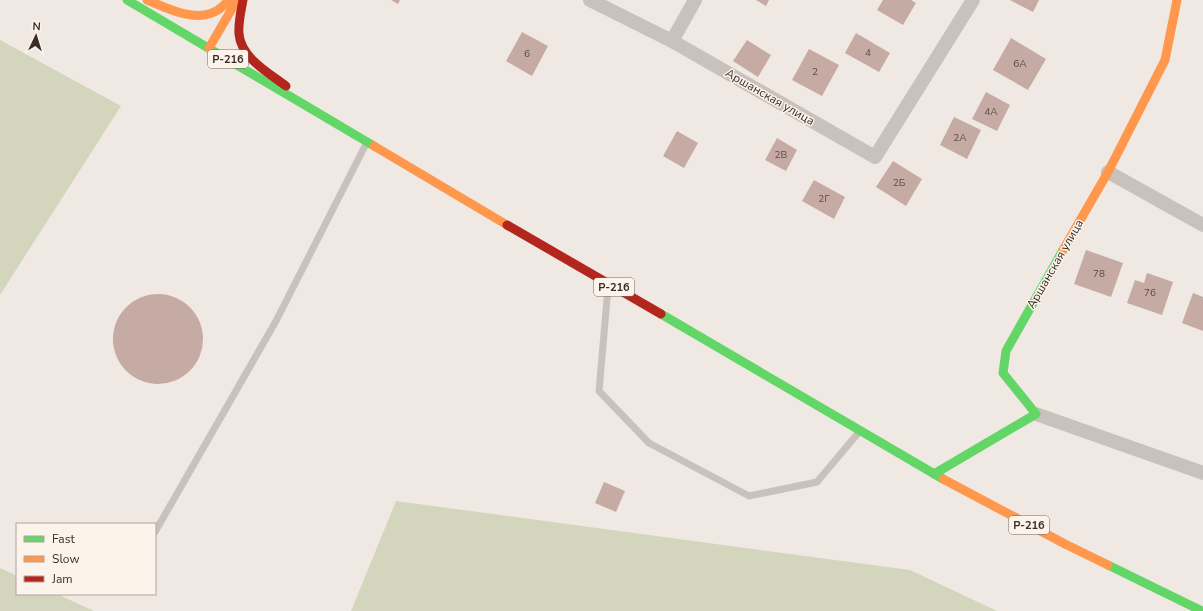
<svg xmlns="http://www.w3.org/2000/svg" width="1203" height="611" font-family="'Nunito Sans',sans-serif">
<rect width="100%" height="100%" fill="#f0e9e3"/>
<g fill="#d3d6bc">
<path d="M0 40 121 106 0 295Z"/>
<path d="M396 501 910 570 997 611H351Z"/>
<path d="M0 568 17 576V594H57L94 611H0Z"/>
</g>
<g fill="#c5aba3">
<path d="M391 0H400L398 4Z"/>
<path d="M756 0H769L766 6Z"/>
<path d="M883 0H911L916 3 903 25 877 10Z"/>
<path d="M1010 0H1039L1033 12Z"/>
<path d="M522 32 548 46 532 76 506 61Z"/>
<path d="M856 33 890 53 879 72 845 53Z"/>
<path d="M1011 38 1046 59 1028 90 993 70Z"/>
<path d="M747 40 771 55 758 77 733 61Z"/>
<path d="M809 49 839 65 822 96 792 80Z"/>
<path d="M986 92 1010 105 997 131 972 119Z"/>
<path d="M954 117 981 130 967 159 940 145Z"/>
<path d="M677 131 698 143 684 168 663 156Z"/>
<path d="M777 138 797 150 786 171 765 160Z"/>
<path d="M893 161 922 179 906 206 876 187Z"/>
<path d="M814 180 845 197 834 219 802 201Z"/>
<path d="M1086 250 1123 263 1111 297 1074 284Z"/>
<path d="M1147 273 1173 282 1162 315 1127 303 1135 280 1144 283Z"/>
<path d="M1193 293 1203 297V331L1182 323Z"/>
<circle cx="158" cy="339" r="45"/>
<path d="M604 482 625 491 616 512 595 503Z"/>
</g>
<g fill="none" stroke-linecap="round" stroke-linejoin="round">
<g stroke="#c9c1bc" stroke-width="7">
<path d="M608 288 599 391 649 443 749 496 817 482 859 432"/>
<path d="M155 532 276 321 366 144"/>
</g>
<g stroke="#c9c1bc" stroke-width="14">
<path d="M590 0 672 41 875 157 973 0"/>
<path d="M672 41 695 0"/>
<path d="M1108 172 1203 225"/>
<path d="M1036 414 1203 473"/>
</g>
<g stroke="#63d668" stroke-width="9">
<path d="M127 0 374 146"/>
<path d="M661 314 943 479"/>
<path d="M934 474 1036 414 1003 373 1006 351 1063 250"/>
<path d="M1108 565 1202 611"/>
</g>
<g stroke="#ff974d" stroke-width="9">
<path d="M147 0C167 8 193 22 214 12 220 10 225 4 229 0"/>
<path d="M209 48 237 0"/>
<path d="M374 146 507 225"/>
<path d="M1063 250 1108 172 1165 60 1177 0"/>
<path d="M943 479 1065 544 1108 565"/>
</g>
<g stroke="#b3261e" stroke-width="9">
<path d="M243 0C241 11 238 23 239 34 241 58 269 73 286 86"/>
<path d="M507 225 661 314"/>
</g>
</g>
<g text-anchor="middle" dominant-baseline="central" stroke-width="3" stroke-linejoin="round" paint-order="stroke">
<g font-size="10" fill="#5e4c48">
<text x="868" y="53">4</text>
<text x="527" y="54">6</text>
<text x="1020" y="64">6А</text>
<text x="815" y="72">2</text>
<text x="991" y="112">4А</text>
<text x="960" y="138">2А</text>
<text x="781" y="155">2В</text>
<text x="899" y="183">2Б</text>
<text x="824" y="199">2Г</text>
<text x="1099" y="274">78</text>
<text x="1150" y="293">76</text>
</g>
<g fill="#fcf3eb" stroke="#756863" stroke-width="1">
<rect x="208" y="50" width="40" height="18" rx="3"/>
<rect x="594" y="278" width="40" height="18" rx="3"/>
<rect x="1009" y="516" width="40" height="18" rx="3"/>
</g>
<g font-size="11" font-weight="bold" fill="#3b2d29">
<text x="228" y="59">Р-216</text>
<text x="614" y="287">Р-216</text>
<text x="1029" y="525">Р-216</text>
</g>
<g font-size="12" fill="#3b2d29" stroke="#fcf3eb">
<text transform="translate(770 97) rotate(30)">Аршанская улица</text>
<text transform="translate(1055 264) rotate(-60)">Аршанская улица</text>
</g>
</g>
<rect x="16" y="523" width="140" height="72" fill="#fcf3eb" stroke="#afa49d"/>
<rect x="24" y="536" width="20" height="6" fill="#63d668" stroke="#afa49d"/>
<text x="52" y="543" font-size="12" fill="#3b2d29">Fast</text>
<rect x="24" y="556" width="20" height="6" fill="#ff974d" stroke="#afa49d"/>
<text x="52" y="563" font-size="12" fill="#3b2d29">Slow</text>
<rect x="24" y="576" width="20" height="6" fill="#b3261e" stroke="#afa49d"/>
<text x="52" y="583" font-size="12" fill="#3b2d29">Jam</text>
<g transform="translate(36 36) rotate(4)" stroke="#fcf3eb" stroke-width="3" paint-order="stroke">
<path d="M0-3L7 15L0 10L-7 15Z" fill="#3b2d29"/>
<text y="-6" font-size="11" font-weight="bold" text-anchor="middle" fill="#3b2d29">N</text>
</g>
</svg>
